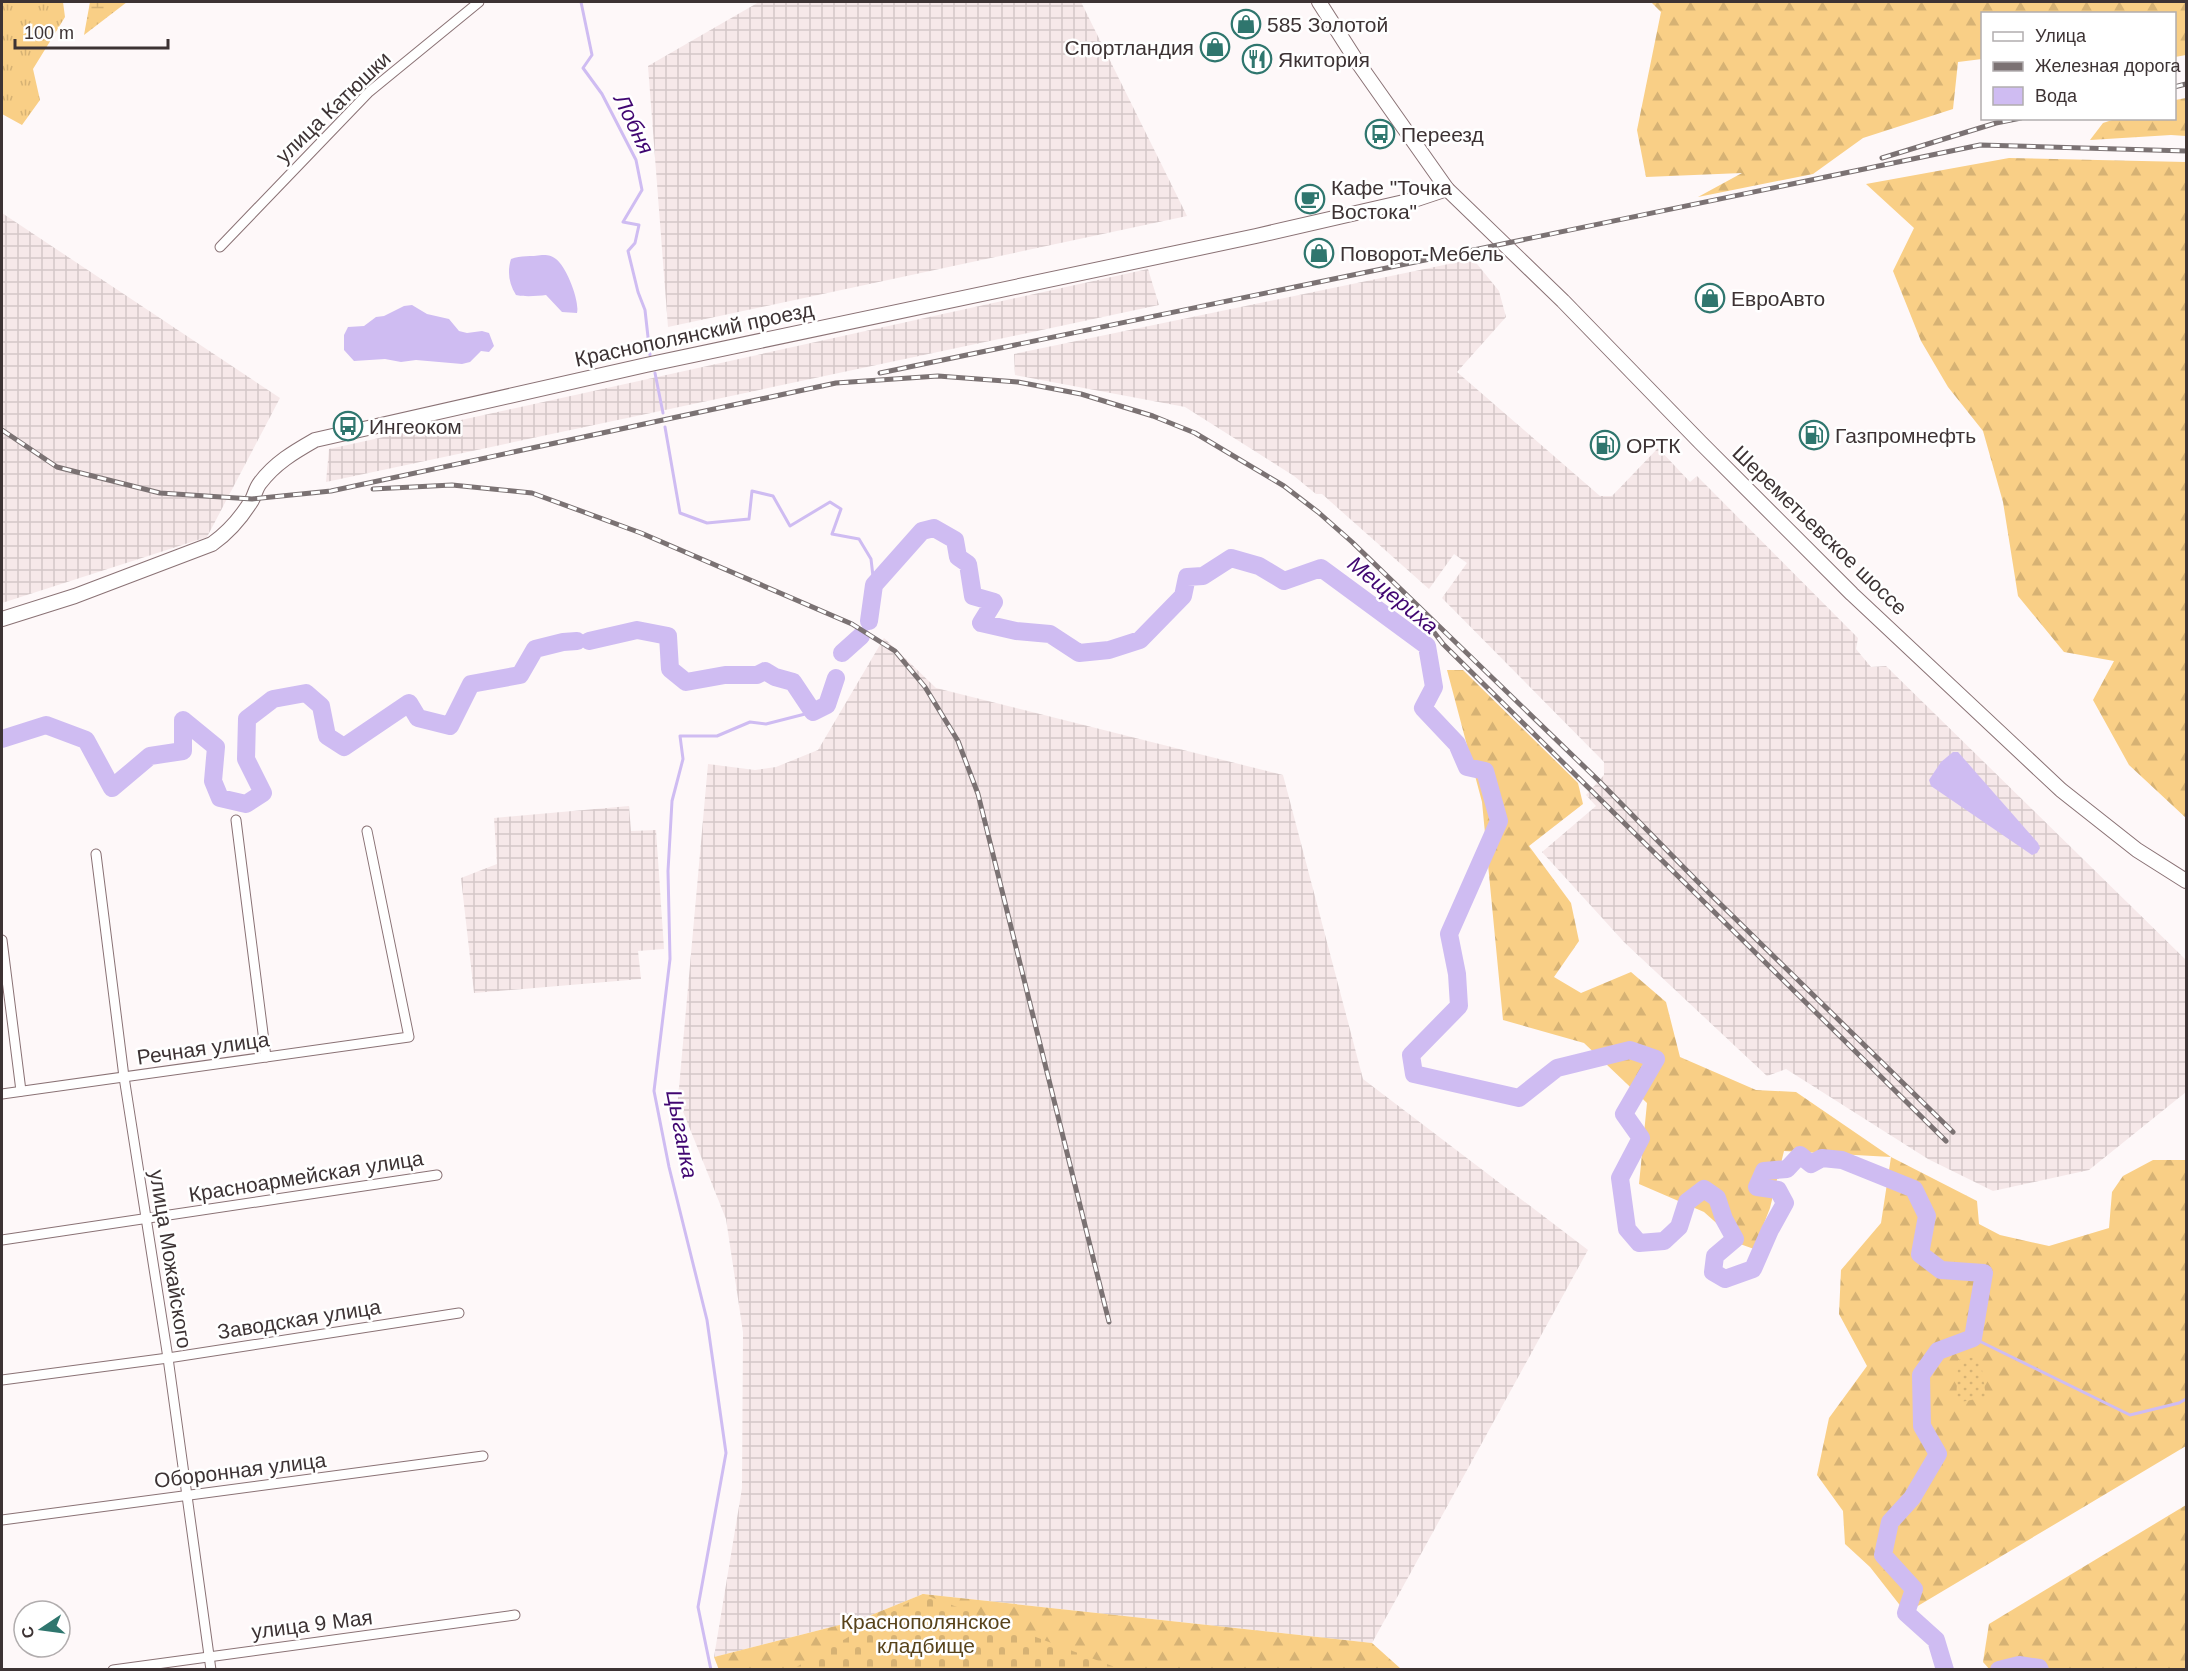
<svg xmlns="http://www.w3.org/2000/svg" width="2188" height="1671" font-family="Arial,sans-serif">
<defs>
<pattern id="industrial-grid" width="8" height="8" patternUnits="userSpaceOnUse" patternTransform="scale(1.5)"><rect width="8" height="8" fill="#f6e8e9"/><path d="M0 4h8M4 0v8" fill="none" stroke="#d4c7c8"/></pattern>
<pattern id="grass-tufts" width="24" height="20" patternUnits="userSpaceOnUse" patternTransform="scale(1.5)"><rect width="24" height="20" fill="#f9cf86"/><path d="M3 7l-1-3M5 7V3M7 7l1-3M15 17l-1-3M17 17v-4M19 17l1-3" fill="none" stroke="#d6b274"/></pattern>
<pattern id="forest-firs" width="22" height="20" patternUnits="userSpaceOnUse" patternTransform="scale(1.5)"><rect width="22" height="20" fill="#f9cf86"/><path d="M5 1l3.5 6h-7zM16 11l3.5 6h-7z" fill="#d6b274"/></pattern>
<pattern id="wetland-marsh" width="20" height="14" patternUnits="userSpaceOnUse" patternTransform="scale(1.5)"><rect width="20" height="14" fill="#f9cf86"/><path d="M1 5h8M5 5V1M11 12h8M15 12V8" fill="none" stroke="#d6b274"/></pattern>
<pattern id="cemetery-stones" width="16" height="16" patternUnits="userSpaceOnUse" patternTransform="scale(1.5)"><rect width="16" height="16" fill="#f9cf86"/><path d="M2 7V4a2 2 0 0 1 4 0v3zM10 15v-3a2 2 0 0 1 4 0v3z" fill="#d6b274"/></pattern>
<pattern id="garden-dots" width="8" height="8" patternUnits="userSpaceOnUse" patternTransform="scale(1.5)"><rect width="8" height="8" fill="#f9cf86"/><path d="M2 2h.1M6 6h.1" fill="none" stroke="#d6b274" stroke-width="1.8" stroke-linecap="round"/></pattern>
</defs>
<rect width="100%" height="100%" fill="#fef8f9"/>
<g fill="url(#industrial-grid)">
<path d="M759 2H1081L1187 216 668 327 648 66Z"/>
<path d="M2 213 280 398 207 537 2 603Z"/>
<path d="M1473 259 1499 291 1506 317 1457 372 1600 496H1612L1658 448 1690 482 1697 476 1858 638 1856 649 1871 667 1886 666 2186 960V1092L2089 1170 1993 1191 1928 1159 1786 1069 1767 1076 1624 942 1542 852 1596 806 1586 795 1604 775V762L1442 598 1467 563 1454 554 1429 589 1322 494H1316L1294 476 1185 407 1015 375 1014 354Z"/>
<path d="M1148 269 1159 305 326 482 329 449Z"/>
<path d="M884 638 936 688 1283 775 1363 1079 1588 1250 1372 1643 923 1594 859 1620 714 1657 742 1488 743 1332 726 1219 678 1099 708 764 755 770 776 767 818 750Z"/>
<path d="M629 806 631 831 656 830 664 949 638 951 641 979 474 993 461 878 497 864 494 818Z"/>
</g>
<path fill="url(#grass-tufts)" d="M2 2H63L65 17 33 69 40 100 22 125 2 114Z"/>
<g fill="url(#forest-firs)">
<path d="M1651 2H2186V55L2175 57 2174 14H1982V59L1958 62 1953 109 1863 138 1813 174 1698 197 1742 173 1646 177 1637 130 1661 12Z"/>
<path d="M2186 98V136L2171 135 2090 140 2103 123 2115 119 2174 118 2175 100Z"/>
<path d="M2009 158 2186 162V818L2129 765 2093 700 2114 661 2064 652 2018 596 2003 502 1983 431 1948 387 1921 341 1893 271 1914 228 1866 184Z"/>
<path d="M1447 670H1463L1578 783 1583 804 1529 846 1571 903 1579 941 1554 977 1581 993 1631 972 1666 1002 1680 1057 1756 1090 1796 1092 1891 1157 1977 1201 1979 1224 2000 1235 2049 1246 2109 1228 2112 1192 2123 1176 2153 1160H2186V1446L1906 1613 1870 1567 1845 1544 1843 1511 1817 1475 1829 1418 1867 1366 1839 1314 1841 1270 1881 1223 1891 1157 1784 1151 1770 1208 1754 1249 1740 1244 1704 1212 1639 1184 1647 1103 1584 1043 1503 1020 1482 802Z"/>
<path d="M2186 1505V1669L1990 1670 1983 1662 1989 1624Z"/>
<path d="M923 1594 1372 1643 1401 1669 719 1670 714 1657 859 1620Z"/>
</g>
<path fill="url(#wetland-marsh)" d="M90 2H127L84 35Z"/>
<path fill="url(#cemetery-stones)" d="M923 1594 1120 1669H793Z"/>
<path fill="url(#garden-dots)" d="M1980 1356 1986 1397 1956 1403 1958 1360Z"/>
<g fill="#cfbcf2">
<path d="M542 255C547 255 551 255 556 259 566 266 580 301 577 313L562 312 546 295C538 296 524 297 516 295 509 284 507 272 511 259 521 255 531 257 542 255Z"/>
<path d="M412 305 427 314 449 319 459 331 467 333 482 331 489 333 494 346 489 352 481 351 470 362 462 364 416 360 401 362 385 359 354 361 344 350V335L348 327 364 326 376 317 384 316 404 306Z"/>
<path d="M1953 752H1958L2038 843 2040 848 2037 853 2032 855 1931 786 1929 780 1941 762Z"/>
</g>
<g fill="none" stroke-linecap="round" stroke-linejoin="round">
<g stroke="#cfbcf2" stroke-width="3">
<path d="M581 2 592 55 583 68 602 94 636 160 642 190 623 222 639 225 635 243 628 251 638 292 645 310 650 355"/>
<path d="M655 373 663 413"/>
<path d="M665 427 680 513 707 523 749 519 752 491 773 496 790 526 830 502 841 509 832 534 859 539 871 559 874 585"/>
<path d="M1973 1338 2130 1415 2179 1403 2186 1399"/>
<path d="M711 1670 698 1607 726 1453 707 1320 669 1167 654 1091 670 959 668 871 672 801 683 759 680 736H717L750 722 766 724 813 712"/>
</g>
<g stroke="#cfbcf2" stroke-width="18">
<path d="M869 621 874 585 922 531 934 528 955 540 958 557 968 564 973 596 994 602 981 623 1016 631 1050 634 1079 653 1109 650 1140 640 1183 596 1187 577 1203 576 1231 558 1259 566 1284 581 1321 568 1427 646 1434 687 1423 708 1457 744 1467 767 1485 771 1499 821 1449 934 1457 974 1459 1006 1411 1055 1414 1074 1519 1098 1557 1068 1630 1050 1656 1059 1624 1114 1641 1138 1620 1178 1627 1229 1639 1243 1664 1241 1679 1227 1687 1202 1704 1189 1717 1198 1724 1219 1735 1239 1715 1256 1713 1272 1725 1279 1753 1269 1770 1230 1785 1203 1778 1190 1757 1187 1764 1171 1787 1169 1800 1155 1811 1164 1822 1158 1842 1160 1914 1189 1927 1216 1920 1254 1941 1270 1984 1273 1973 1338 1938 1351 1921 1375 1922 1426 1938 1454 1912 1498 1890 1522 1883 1555 1914 1589 1906 1613 1936 1640 1945 1670"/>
<path d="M589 641 637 630 668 636 670 669 686 682 725 675H757L765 671 775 677 793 682 813 712 827 705 836 678"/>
<path d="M842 653 861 636"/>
<path d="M2 739 46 725 86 740 112 788 150 756 183 751V720L216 747 213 781 220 798 246 804 263 793 246 759 247 719 273 699 306 693 321 706 327 736 344 747 409 703 418 718 450 726 471 684 520 675 535 649 563 642 577 641"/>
<path d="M1999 1670 2019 1665 2039 1668 2040 1670"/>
</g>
<g stroke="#8a7275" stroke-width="11">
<g id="street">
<path d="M220 247 369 92 479 2"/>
<path d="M236 820 266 1057"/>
<path d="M96 854 124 1077 168 1358 211 1670"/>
<path d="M2 940 21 1091"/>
<path d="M2 1094 409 1037 367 831"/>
<path d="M2 1240 437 1175"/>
<path d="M2 1380 168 1358 459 1313"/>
<path d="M2 1520 483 1456"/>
<path d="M113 1670 515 1615"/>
</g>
</g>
<g stroke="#8a7275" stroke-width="16">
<g id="secondary">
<path d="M1319 2 1356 60 1447 189 1563 301 1700 442 1852 594 2061 790 2137 850 2186 881"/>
<path d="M2 619 75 596 212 544C229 532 241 518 252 500 255 494 256 488 260 483 275 463 294 452 315 440L646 365 1256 236 1417 199 1447 189"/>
</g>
</g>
<use href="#street" stroke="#fff" stroke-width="9"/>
<use href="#secondary" stroke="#fff" stroke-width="14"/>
<g stroke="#7b7273" stroke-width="5">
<g id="rail">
<path d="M2174 87 2186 84"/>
<path d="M1882 158 1996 123 2021 118"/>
<path d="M880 373 1980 145 2186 151"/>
<path d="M2 430 57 467 160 493 252 499 331 491 836 383 938 376 1018 382 1081 394 1153 416 1195 433 1284 486 1318 512 1352 542 1599 781 1699 883 1953 1132"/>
<path d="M373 489 452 485 532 493 641 533 852 624 895 651 925 687 958 741 978 794 1109 1322"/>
<path d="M1427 623 1443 644 1946 1141"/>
</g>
</g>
<use href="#rail" stroke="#fff" stroke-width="3" stroke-dasharray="9" stroke-linecap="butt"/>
</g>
<defs>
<g id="shop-ring" transform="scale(1.5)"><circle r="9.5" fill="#fff" stroke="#2f766e" stroke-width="1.5"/><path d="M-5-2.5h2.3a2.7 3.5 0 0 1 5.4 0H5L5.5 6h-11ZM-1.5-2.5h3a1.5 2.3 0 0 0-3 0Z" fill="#2f766e"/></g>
<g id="restaurant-ring" transform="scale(1.5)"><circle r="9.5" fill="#fff" stroke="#2f766e" stroke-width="1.5"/><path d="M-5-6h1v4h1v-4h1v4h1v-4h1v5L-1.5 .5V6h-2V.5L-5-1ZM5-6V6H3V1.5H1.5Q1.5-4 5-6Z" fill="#2f766e"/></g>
<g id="bus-ring" transform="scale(1.5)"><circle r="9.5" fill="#fff" stroke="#2f766e" stroke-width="1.5"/><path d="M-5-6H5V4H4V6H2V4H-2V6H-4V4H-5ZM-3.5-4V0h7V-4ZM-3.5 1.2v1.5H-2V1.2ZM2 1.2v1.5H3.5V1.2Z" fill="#2f766e"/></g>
<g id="cafe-ring" transform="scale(1.5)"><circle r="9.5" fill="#fff" stroke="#2f766e" stroke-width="1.5"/><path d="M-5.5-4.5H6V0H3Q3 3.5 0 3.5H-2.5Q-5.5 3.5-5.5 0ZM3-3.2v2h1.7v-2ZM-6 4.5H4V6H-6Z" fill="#2f766e"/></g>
<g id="fuel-ring" transform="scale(1.5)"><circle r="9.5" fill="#fff" stroke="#2f766e" stroke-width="1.5"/><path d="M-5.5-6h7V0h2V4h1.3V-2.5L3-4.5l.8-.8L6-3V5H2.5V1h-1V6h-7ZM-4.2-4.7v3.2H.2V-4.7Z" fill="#2f766e"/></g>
</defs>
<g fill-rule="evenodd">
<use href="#shop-ring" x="1246" y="24"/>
<use href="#shop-ring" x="1215" y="47"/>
<use href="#restaurant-ring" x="1257" y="59"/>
<use href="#bus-ring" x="1380" y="134"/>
<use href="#cafe-ring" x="1310" y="199"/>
<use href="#shop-ring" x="1319" y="253"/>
<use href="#shop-ring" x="1710" y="298"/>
<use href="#bus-ring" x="348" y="426"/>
<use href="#fuel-ring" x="1814" y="435"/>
<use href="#fuel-ring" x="1605" y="445"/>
</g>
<g text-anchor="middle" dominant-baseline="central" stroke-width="5" stroke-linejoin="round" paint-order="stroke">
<g font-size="21" fill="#3d3334" stroke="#fff" text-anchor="start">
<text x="1267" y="24">585 Золотой</text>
<text x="1194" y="47" text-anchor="end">Спортландия</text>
<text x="1278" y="59">Якитория</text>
<text x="1401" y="134">Переезд</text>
<text x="1331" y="187">Кафе "Точка<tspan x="1331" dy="24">Востока"</tspan></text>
<text x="1340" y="253">Поворот-Мебель</text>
<text x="1731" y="298">ЕвроАвто</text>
<text x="369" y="426">Ингеоком</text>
<text x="1835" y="435">Газпромнефть</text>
<text x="1626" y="445">ОРТК</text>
</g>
<g font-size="21" fill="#3d3334" stroke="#fff">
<text transform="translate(333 107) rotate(-44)">улица Катюшки</text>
<text transform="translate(694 334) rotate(-12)">Краснополянский проезд</text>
<text transform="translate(1820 530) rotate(44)">Шереметьевское шоссе</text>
<text transform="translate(203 1048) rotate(-8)">Речная улица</text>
<text transform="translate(306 1176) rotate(-9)">Красноармейская улица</text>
<text transform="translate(171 1259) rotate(81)">улица Можайского</text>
<text transform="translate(299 1319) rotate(-9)">Заводская улица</text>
<text transform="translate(240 1470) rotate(-7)">Оборонная улица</text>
<text transform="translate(312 1624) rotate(-7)">улица 9 Мая</text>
</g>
<g font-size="21" fill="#58431b" stroke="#fff">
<text x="926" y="1621">Краснополянское<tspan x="926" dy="24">кладбище</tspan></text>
</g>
<g font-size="22" font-style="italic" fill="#400671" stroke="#fff">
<text transform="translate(634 124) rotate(64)">Лобня</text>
<text transform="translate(1393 595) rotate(39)">Мещериха</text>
<text transform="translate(682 1134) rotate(79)">Цыганка</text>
</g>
</g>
<rect width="2188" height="1671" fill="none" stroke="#3d3334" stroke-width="6"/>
<rect x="1981" y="12" width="195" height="108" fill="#ffffff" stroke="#b1adae" stroke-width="1.5"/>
<rect x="1993" y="32" width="30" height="9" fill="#ffffff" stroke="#b1adae" stroke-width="1.5"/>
<text x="2035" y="42" font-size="18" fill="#3d3334">Улица</text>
<rect x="1993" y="62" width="30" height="9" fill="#7b7273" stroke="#b1adae" stroke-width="1.5"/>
<text x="2035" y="72" font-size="18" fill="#3d3334">Железная дорога</text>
<rect x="1993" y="87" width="30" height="18" fill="#cfbcf2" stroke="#b1adae" stroke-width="1.5"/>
<text x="2035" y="102" font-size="18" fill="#3d3334">Вода</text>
<g transform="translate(42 1629) rotate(257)"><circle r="28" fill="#ffffff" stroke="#b1adae" stroke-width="1.5"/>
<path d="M0-4.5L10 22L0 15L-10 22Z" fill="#2f766e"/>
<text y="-9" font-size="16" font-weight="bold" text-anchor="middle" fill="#3d3334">С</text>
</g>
<path d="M15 39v9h153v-9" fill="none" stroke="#3d3334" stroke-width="3"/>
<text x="24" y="39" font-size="18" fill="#3d3334" stroke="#ffffff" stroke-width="4.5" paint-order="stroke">100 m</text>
</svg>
